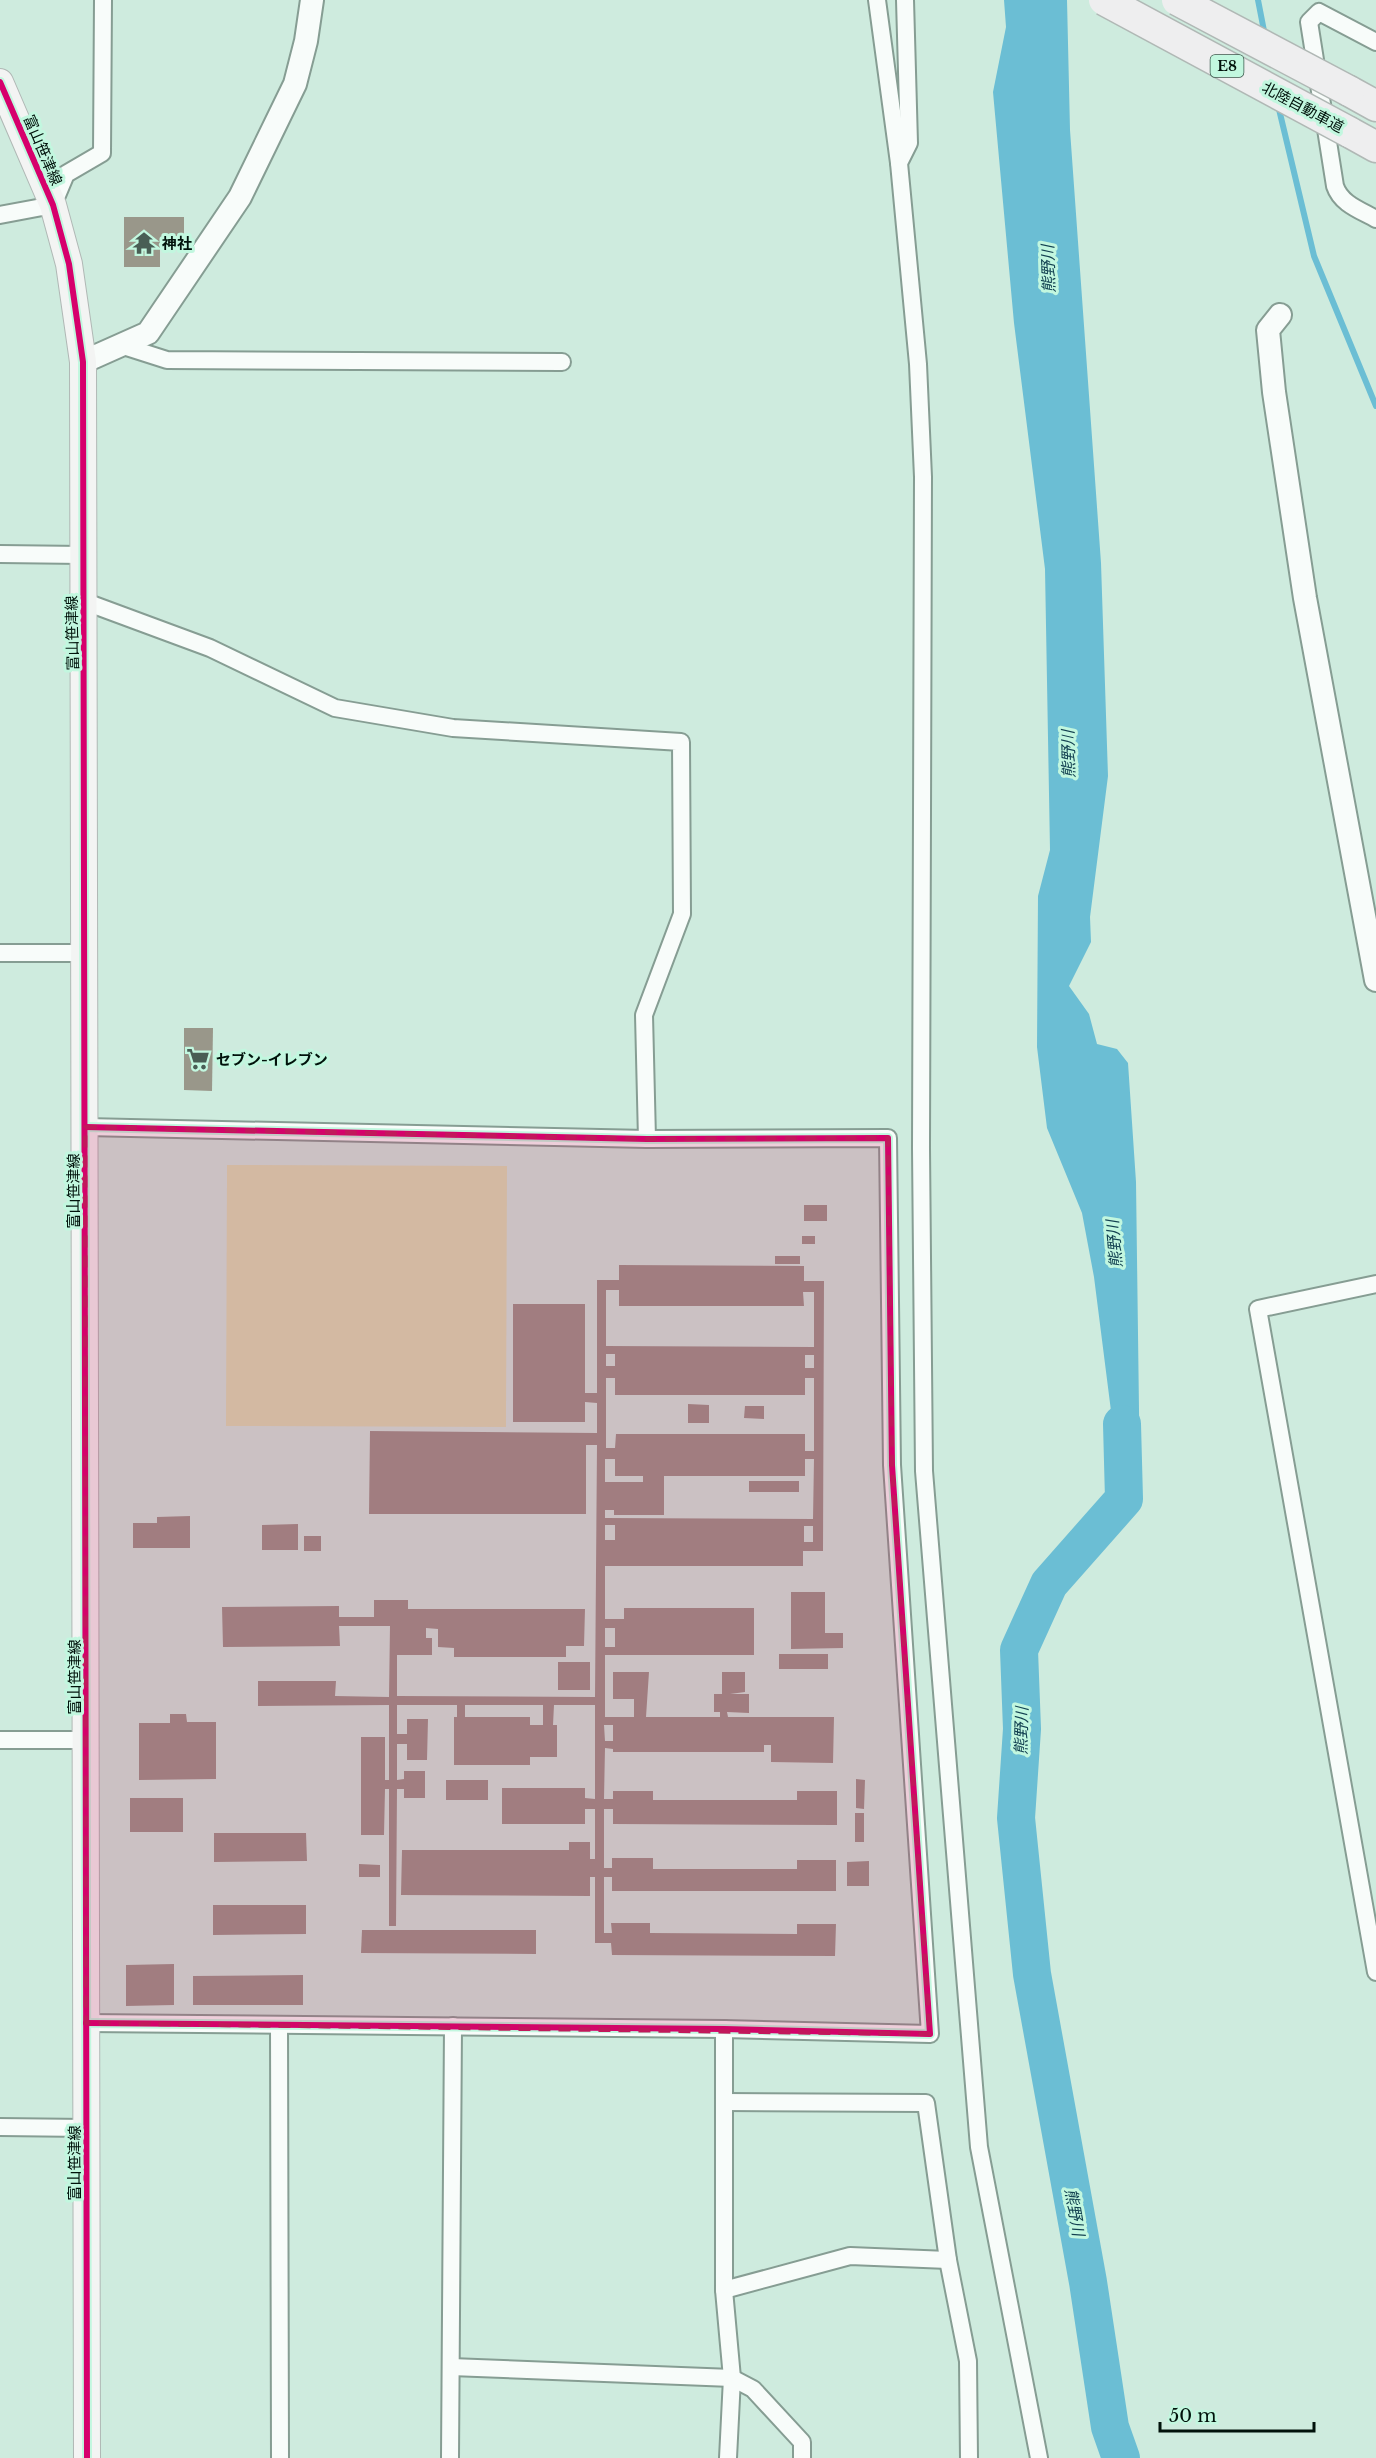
<svg xmlns="http://www.w3.org/2000/svg" width="1376" height="2458" font-family="'Libre Baskerville','Noto Sans JP',serif">
<rect width="100%" height="100%" fill="#ceebde"/>
<path fill="#d7e2b5" d="M227 1165 507 1166 506 1427 226 1426Z"/>
<path fill="#6bbed4" d="M1004 0H1067L1070 130 1101 563 1108 776 1090 917 1091 942 1069 986 1089 1014 1097 1044 1117 1049 1128 1063 1136 1182 1140 1486 1119 1474 1094 1277 1082 1213 1047 1128 1037 1047 1038 896 1050 850 1045 569 1014 323 993 92 1006 27Z"/>
<g fill="none" stroke-linecap="round" stroke-linejoin="round">
<g stroke="#6bbed4" stroke-width="6">
<path d="M1258 0 1265 36"/>
<path d="M1278 105 1314 256 1376 406"/>
</g>
<path stroke="#6bbed4" stroke-width="38" d="M1121 2458 1110 2427 1088 2282 1032 1974 1016 1818 1022 1729 1019 1650 1049 1584 1124 1499 1122 1424"/>
</g>
<g fill="#99978a" fill-rule="evenodd">
<path d="M124 217H184V244H160V267H124Z"/>
<path d="M184 1028H213L212 1091 184 1090Z"/>
<rect x="804" y="1205" width="23" height="16"/>
<rect x="802" y="1236" width="13" height="8"/>
<rect x="775" y="1256" width="25" height="8"/>
<path d="M619 1265 804 1266V1281H824L823 1551H803V1566H605V1619H624V1608H754V1655H605V1717H634V1699H613V1672H649L646 1717H720V1712H714V1694H722V1672H745V1692L730 1694H749V1713L727 1712 728 1717H834L833 1763 771 1762V1745H764V1752H613V1749L605 1748 604 1799H613V1791H653V1800H797V1791H837V1825L613 1824V1809H604V1868H612V1858H653V1869H797V1860H836V1891H612V1877H604V1933H612L611 1923H650V1933L797 1934V1924H836L835 1956 612 1955 611 1943H595V1877H590V1896L401 1895 402 1850H569V1842H590V1859H595V1809H585V1824H502V1788H585V1798L595 1799V1705H554L553 1725H557V1757H530V1765H454V1717H457V1705H397V1734H407V1719H428L427 1760H407V1744H397V1780L404 1779V1771H425V1798H404V1789H397L396 1926H389V1789H385L384 1835H361V1737H385V1780H389V1705L258 1706V1681H336L335 1696 389 1697 390 1626H339L340 1646 223 1647 222 1607 339 1606V1617H374V1600H408V1609H585L584 1646H566V1657H454V1648L438 1647V1629L426 1628V1638H432V1655H397V1696L595 1697 597 1445H586V1514H369L370 1431 597 1433V1403L585 1402V1422H513V1304H585V1393H597V1280H619ZM606 1290H619V1306H804L803 1292H814V1347L606 1346ZM606 1354H615V1366H606ZM805 1355H814V1368H805ZM606 1378H615V1395H805V1378H814V1451H805V1434H616L615 1448H606ZM605 1459H615V1476H643V1482H605ZM805 1459H814L813 1519 605 1518V1510H614V1515H664V1476H805ZM605 1525H615V1540H605ZM804 1526H813V1542H804ZM605 1628H615V1647H605ZM465 1705H543V1725H530V1717H465ZM604 1725H613V1741H605Z"/>
<path d="M688 1404 709 1405V1423H688Z"/>
<path d="M745 1406H764V1419L744 1418Z"/>
<rect x="749" y="1481" width="50" height="11"/>
<path d="M190 1516V1548H133V1523H157V1517Z"/>
<path d="M298 1524V1550H262V1525Z"/>
<rect x="304" y="1536" width="17" height="15"/>
<path d="M791 1592H825V1633H843V1648L791 1649Z"/>
<rect x="779" y="1654" width="49" height="15"/>
<rect x="558" y="1662" width="32" height="28"/>
<path d="M170 1714H186L187 1722H216V1779L139 1780V1723H170Z"/>
<path d="M856 1779 865 1780 864 1809 856 1808Z"/>
<rect x="446" y="1780" width="42" height="20"/>
<rect x="130" y="1798" width="53" height="34"/>
<rect x="855" y="1813" width="9" height="29"/>
<path d="M214 1833H306L307 1861 214 1862Z"/>
<path d="M869 1861V1886H847V1862Z"/>
<path d="M359 1864 380 1865V1877H359Z"/>
<path d="M213 1905H306V1934L213 1935Z"/>
<path d="M362 1930H536V1954L361 1953Z"/>
<path d="M174 1964V2005L126 2006V1965Z"/>
<path d="M303 1975V2005H193V1976Z"/>
</g>
<g fill="none" stroke-linecap="round" stroke-linejoin="round">
<g stroke="#869d93" stroke-width="20">
<g id="street">
<path d="M877 0 899 163"/>
<path d="M905 0 909 143 899 163 918 364 923 477 921 1148 924 1471 979 2147 1039 2458"/>
<path d="M1376 42 1319 12 1309 22 1335 186C1341 204 1360 210 1376 219"/>
<path d="M0 215 53 205 66 174 102 153 103 0"/>
<path d="M120 345 167 360 562 362"/>
<path d="M0 554 83 555"/>
<path d="M83 601 210 648 335 708 453 728 681 742 682 914 644 1015 647 1139"/>
<path d="M0 953H85"/>
<path d="M85 1127 647 1139 888 1138 892 1465 930 2034 724 2029 86 2023"/>
<path d="M1376 1284 1258 1309 1376 1972"/>
<path d="M0 1740H87"/>
<path d="M279 2025 280 2458"/>
<path d="M724 2029V2290L732 2378 728 2458"/>
<path d="M724 2102 926 2103 948 2260 968 2361 969 2458"/>
<path d="M0 2127 86 2128"/>
<path d="M724 2290 850 2256 948 2260"/>
<path d="M451 2367 732 2378 753 2389 802 2442V2458"/>
<path d="M450 2458 453 2026"/>
</g>
</g>
<g stroke="#869d93" stroke-width="26">
<g id="secondary">
<path d="M1280 315 1268 330 1274 392 1305 598 1376 980"/>
<path d="M83 362 148 333 240 197 295 84 306 41 312 0"/>
</g>
</g>
<g stroke="#b0b8b5" stroke-width="28">
<path id="primary" d="M0 82 53 205 69 264 83 362 87 2458"/>
</g>
<g stroke="#b0b8b5" stroke-width="33">
<g id="highway">
<path d="M1349 91 1376 106"/>
<path d="M1349 132 1376 147"/>
</g>
</g>
<use href="#street" stroke="#f8fcfa" stroke-width="16"/>
<use href="#secondary" stroke="#f8fcfa" stroke-width="22"/>
<use href="#primary" stroke="#f3f4f3" stroke-width="26"/>
<use href="#highway" stroke="#eeeeef" stroke-width="30"/>
<g stroke="#b0b8b5" stroke-width="33" stroke-linecap="butt">
<g id="highway-bridge">
<path d="M1104 0 1349 132"/>
<path d="M1177 0 1349 91"/>
</g>
</g>
<use href="#highway-bridge" stroke="#eeeeef" stroke-width="30"/>
<g stroke="#c2f7df" stroke-width="10">
<g id="cycleway">
<path d="M0 82 53 205 69 264 83 362 87 2458"/>
<path d="M85 1127 647 1139 888 1138 892 1465 930 2034 724 2029 86 2023"/>
</g>
</g>
<use href="#cycleway" stroke="#d6006c" stroke-width="6"/>
</g>
<path fill="#c2185b" fill-opacity="0.2" stroke="#c2185b" stroke-width="4.5" stroke-dasharray="12 8" stroke-linejoin="round" d="M85 1127 647 1139 888 1138 892 1465 930 2034 86 2023Z"/>
<defs>
<g id="temple-bare" transform="scale(1.8)"><path d="M0-6L5-2H3V0L6.5 2.5H4V6H1.5V3h-3V6H-4V2.5H-6.5L-3 0V-2H-5Z" fill="#495e55" stroke="#c2f7df" stroke-width="2.5" paint-order="stroke"/></g>
<g id="supermarket-bare" transform="scale(1.8)"><path d="M-6-5.5h2.5l.6 2H6L4.5 2H-2.5L-4.4-4H-6ZM-1.5 3.2a1.3 1.3 0 1 0 .1 0ZM3 3.2a1.3 1.3 0 1 0 .1 0Z" fill="#495e55" stroke="#c2f7df" stroke-width="2.5" paint-order="stroke"/></g>
</defs>
<g fill-rule="evenodd">
<use href="#temple-bare" x="144" y="243"/>
<use href="#supermarket-bare" x="198" y="1059"/>
</g>
<g text-anchor="middle" dominant-baseline="central" stroke-width="6" stroke-linejoin="round" paint-order="stroke">
<rect fill="#c2f7df" stroke="#3b574b" stroke-width="1.5" x="1210.5" y="55" width="33" height="22" rx="4.5"/>
<g font-size="14" font-weight="bold" fill="#01120b">
<text x="1227" y="66">E8</text>
</g>
<g font-size="15" fill="#01120b" stroke="#c2f7df">
<text transform="translate(1303 107) rotate(28)">北陸自動車道</text>
<text transform="translate(43 150) rotate(67)">富山笹津線</text>
<text transform="translate(72 633) rotate(-91)">富山笹津線</text>
<text transform="translate(73 1191) rotate(-90)">富山笹津線</text>
<text transform="translate(74 1677) rotate(-90)">富山笹津線</text>
<text transform="translate(74 2163) rotate(-90)">富山笹津線</text>
</g>
<g font-size="15" font-weight="bold" fill="#01120b" stroke="#c2f7df" text-anchor="start">
<text x="162" y="243">神社</text>
<text x="216" y="1059">セブン-イレブン</text>
</g>
<g font-size="16" font-style="italic" fill="#134151" stroke="#c2f7df">
<text transform="translate(1048 269) rotate(-92)">熊野川</text>
<text transform="translate(1068 754) rotate(-91)">熊野川</text>
<text transform="translate(1114 1244) rotate(-95)">熊野川</text>
<text transform="translate(1021 1731) rotate(-89)">熊野川</text>
<text transform="translate(1075 2212) rotate(80)">熊野川</text>
</g>
</g>
<path d="M1160 2422v9h154v-9" fill="none" stroke="#01120b" stroke-width="3"/>
<text x="1169" y="2422" font-size="18" fill="#01120b" stroke="#c2f7df" stroke-width="4.5" paint-order="stroke">50 m</text>
</svg>
